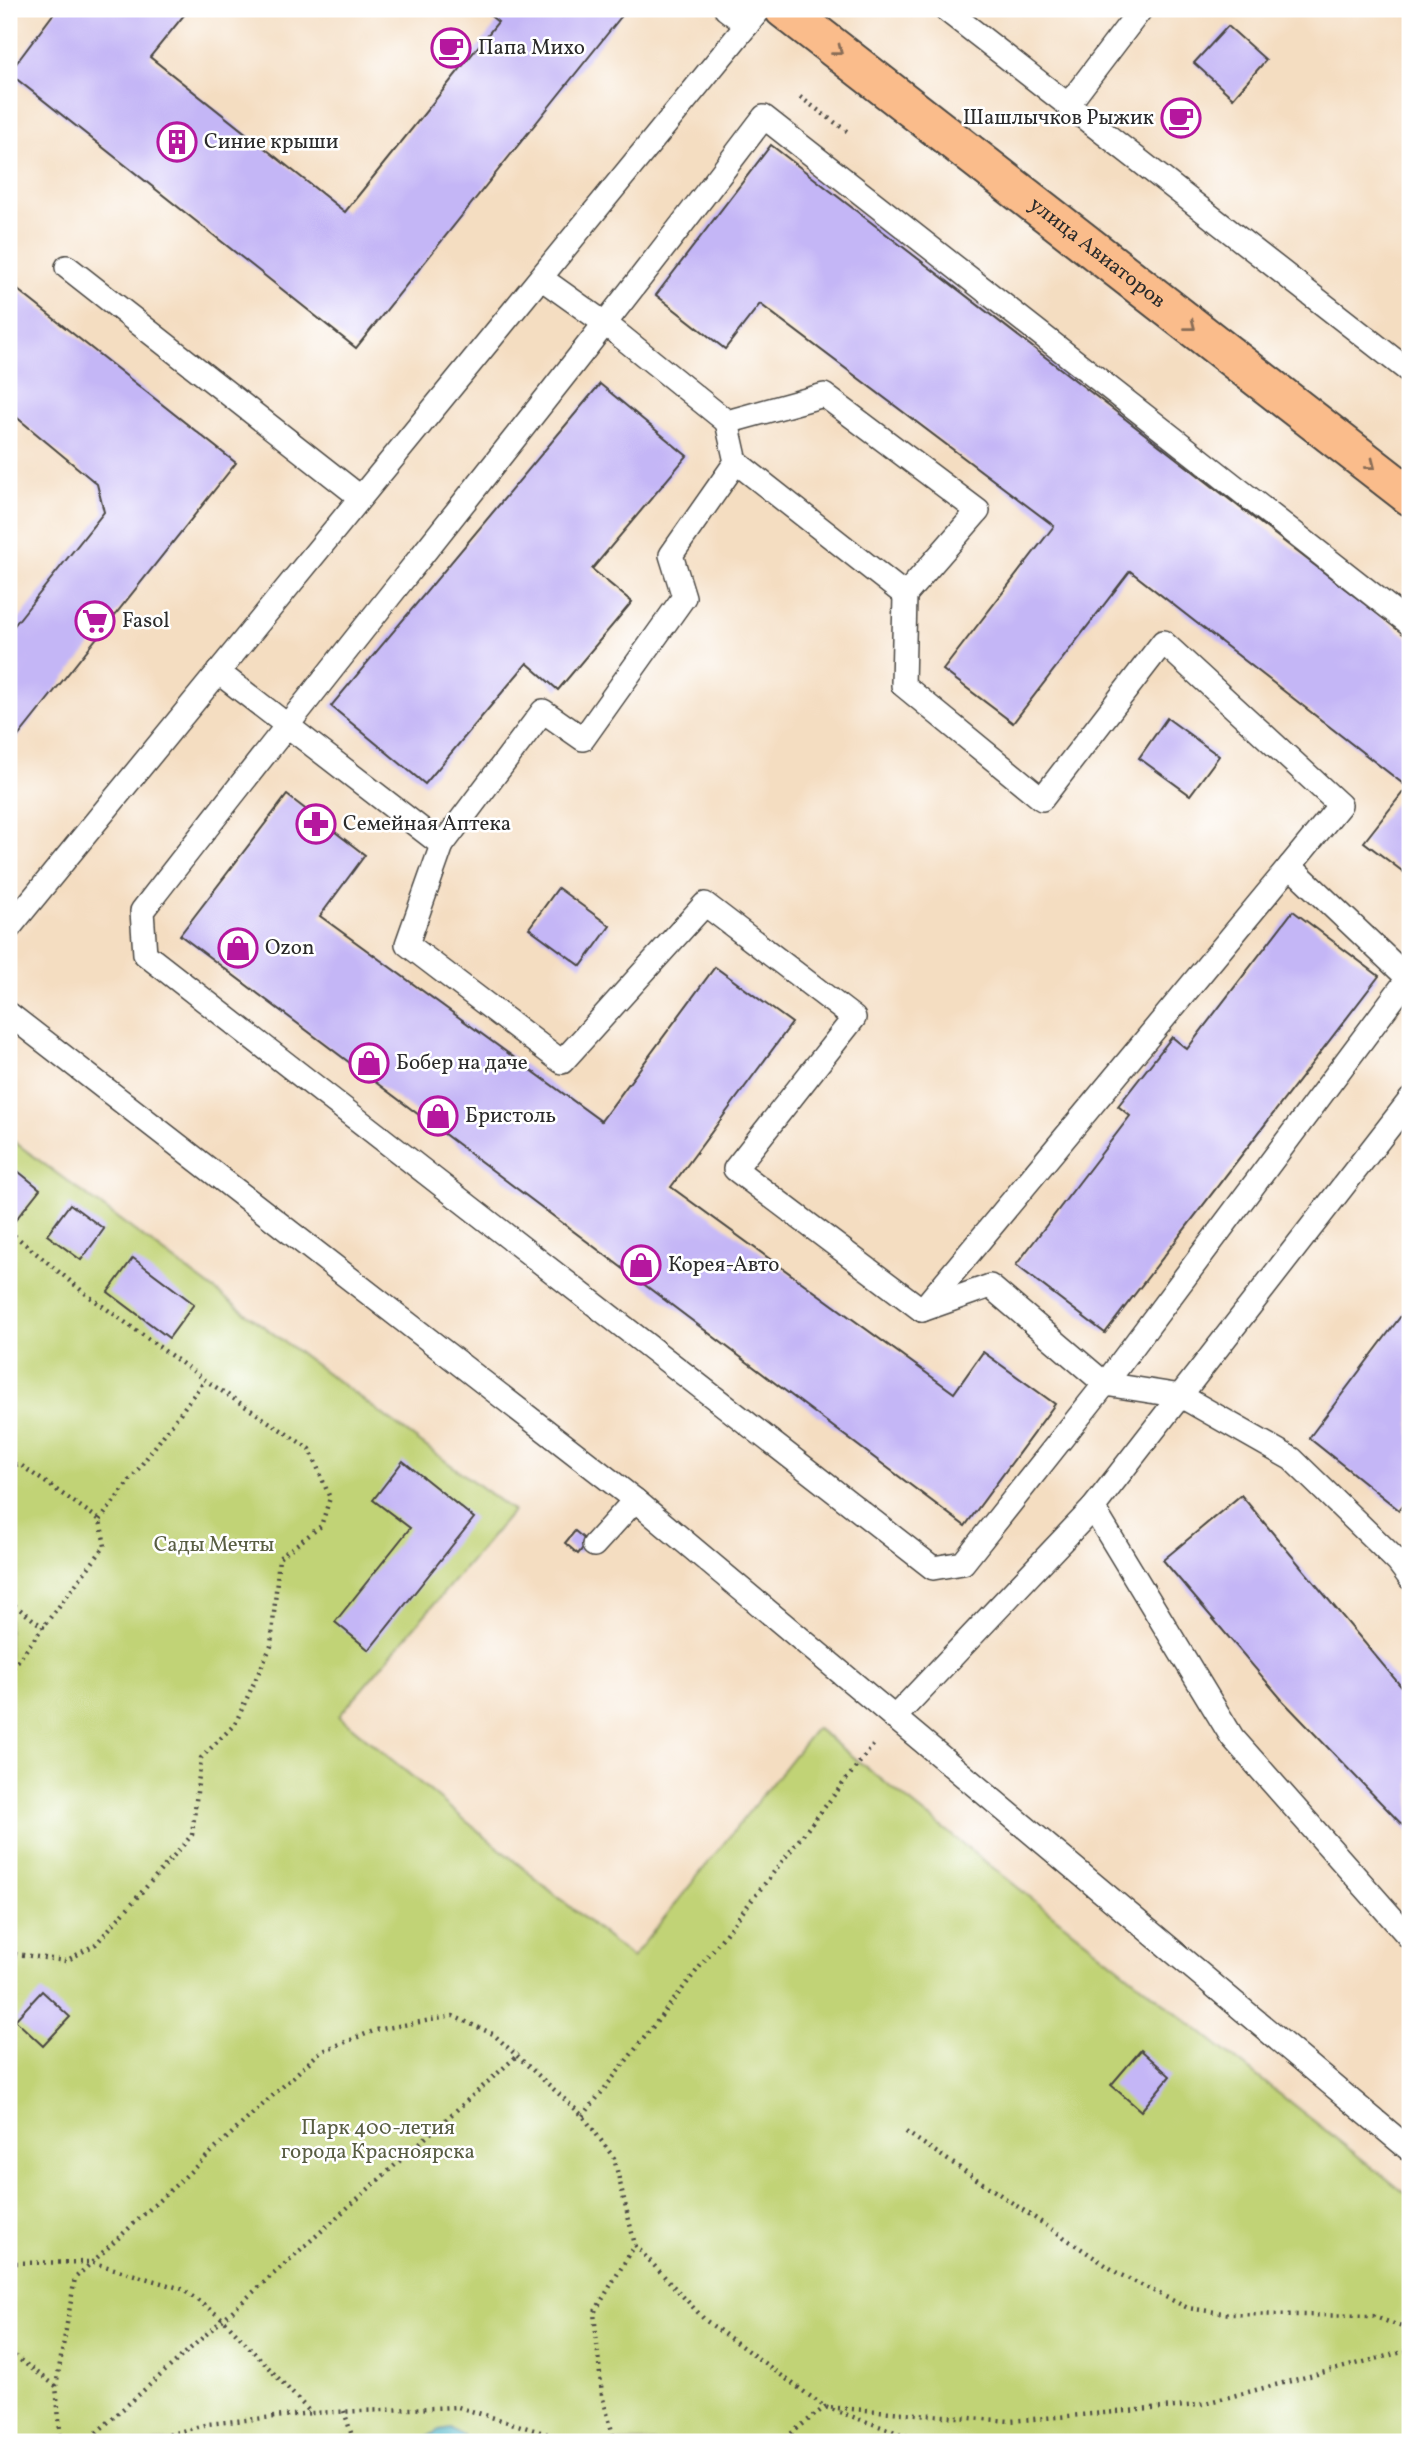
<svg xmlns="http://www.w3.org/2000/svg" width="1419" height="2451" font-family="Vollkorn,serif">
<rect width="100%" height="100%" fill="#fff"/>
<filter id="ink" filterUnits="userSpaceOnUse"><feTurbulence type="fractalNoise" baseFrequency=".0143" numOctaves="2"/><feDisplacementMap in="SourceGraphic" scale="14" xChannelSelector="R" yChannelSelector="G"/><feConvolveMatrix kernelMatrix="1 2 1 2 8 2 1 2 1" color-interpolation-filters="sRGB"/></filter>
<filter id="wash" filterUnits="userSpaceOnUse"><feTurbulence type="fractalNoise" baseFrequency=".00686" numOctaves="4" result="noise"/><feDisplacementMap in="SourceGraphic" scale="28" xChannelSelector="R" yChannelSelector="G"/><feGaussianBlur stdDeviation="1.57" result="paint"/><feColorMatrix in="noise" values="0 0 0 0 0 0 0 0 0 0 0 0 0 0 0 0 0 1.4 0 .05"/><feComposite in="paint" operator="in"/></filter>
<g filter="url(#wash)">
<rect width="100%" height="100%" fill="#f4ddc1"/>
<path fill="#c1d376" stroke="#767f50" stroke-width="2" d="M9 1138 513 1511 339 1716 632 1958 816 1728 1410 2197V2442H9Z"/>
<path fill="#48b3c5" stroke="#3a6f78" stroke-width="2" d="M450 2428 463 2435 467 2442H419L439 2430Z"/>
<g id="blocks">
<g fill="#c4b6f6">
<path d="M57 9H189L150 57 345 212 498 22 482 9H619L624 13 356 348 9 73Z"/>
<path d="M1228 26 1266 60 1233 98 1194 63Z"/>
<path d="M771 145 1410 639V877L1364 842 1407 787 1130 571 1013 723 943 670 1054 526 760 304 725 349 656 295Z"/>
<path d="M9 283 236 463 9 748V632L104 512 97 484 9 411Z"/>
<path d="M600 384 687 456 592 569 632 602 558 690 527 663 425 784 331 706Z"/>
<path d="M1167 718 1219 756 1190 795 1139 758Z"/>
<path d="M287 795 365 855 320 916 601 1121 715 967 792 1023 671 1187 954 1393 983 1352 1055 1404 965 1526 180 935Z"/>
<path d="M558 888 610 926 581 966 529 928Z"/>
<path d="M1293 911 1379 976 1105 1333 1016 1265 1130 1116 1118 1106 1172 1037 1187 1049Z"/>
<path d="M9 1164 40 1189 13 1223 9 1220Z"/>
<path d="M70 1204 104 1229 81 1260 47 1235Z"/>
<path d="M133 1258 194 1304 169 1338 108 1292Z"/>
<path d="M1410 1304V1496L1399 1510 1309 1438Z"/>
<path d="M403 1461 474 1518 369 1650 335 1622 410 1528 373 1500Z"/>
<path d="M1241 1495 1410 1697V1833L1283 1701 1163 1560Z"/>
<path d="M575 1531 588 1542 578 1554 565 1543Z"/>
<path d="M42 1991 70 2017 43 2046 15 2020Z"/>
<path d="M1141 2050 1170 2076 1141 2111 1111 2085Z"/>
</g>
</g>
</g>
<g filter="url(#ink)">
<use href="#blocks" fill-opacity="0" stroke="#494642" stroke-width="2"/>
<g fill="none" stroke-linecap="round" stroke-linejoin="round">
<g stroke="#494642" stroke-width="26">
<g id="service">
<path d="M726 9 747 25"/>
<path d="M945 9 1410 372"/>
<path d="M1068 105 1141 9"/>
<path d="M67 267 360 497"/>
<path d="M541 278 607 325 727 422 824 395 978 511 905 595 903 685 1042 799 1163 642 1340 805 1290 866 1410 980"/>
<path d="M736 462 905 595"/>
<path d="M1410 624 764 117C561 385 348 645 142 911L145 954 933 1568 963 1563 1105 1384 1410 976"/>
<path d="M218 672 442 845 407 944 562 1062 705 904 854 1018 735 1169 922 1310 990 1286 1105 1384 1181 1396 1292 1459 1398 1562 1410 1578"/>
<path d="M442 845 543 711 583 739 684 597 671 555 736 462 727 422"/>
<path d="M9 928 760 9"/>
<path d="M9 1014 635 1500 1410 2150"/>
<path d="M922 1310 1290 866"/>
<path d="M1093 1508 1232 1737 1410 1938"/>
<path d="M594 1545 635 1500"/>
<path d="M894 1718 1093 1508 1410 1100"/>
</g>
</g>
<g stroke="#494642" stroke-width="42">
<g id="primary">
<path id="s1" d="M784 9 1410 496"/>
</g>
</g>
<g stroke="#494642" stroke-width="4.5" stroke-dasharray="2 5" stroke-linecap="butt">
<path d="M800 97 848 132"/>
<path d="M9 1231 86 1294 205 1380 310 1449 330 1498 321 1526 279 1558 271 1646 235 1724 201 1758 192 1835 96 1944 66 1961 9 1953"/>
<path d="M9 1467 19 1464 100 1520 105 1546 43 1627"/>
<path d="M100 1520 205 1380"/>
<path d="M9 1601 43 1627 9 1673"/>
<path d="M9 1963 16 1955"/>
<path d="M583 2116 874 1744"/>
<path d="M906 2132 1119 2274 1188 2308 1230 2314 1373 2316 1410 2330"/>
<path d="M9 2263 91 2262 182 2289 223 2319 311 2413 458 2407 574 2442"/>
<path d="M9 2352 56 2386"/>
<path d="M344 2411 354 2442"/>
<path d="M61 2442 56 2386 75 2278 320 2052 376 2030 453 2016 493 2034 583 2116 614 2158 635 2245 705 2320 825 2407 924 2442"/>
<path d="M86 2442 519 2054"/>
<path d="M142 2442 208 2424 311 2413"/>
<path d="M615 2442 602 2395 594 2313 635 2245"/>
<path d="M780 2442 825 2407 1010 2421 1198 2405 1410 2350"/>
</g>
<use href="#service" stroke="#fff" stroke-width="23"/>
<use href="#primary" stroke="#fabc8b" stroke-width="38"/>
</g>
<defs><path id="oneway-chevron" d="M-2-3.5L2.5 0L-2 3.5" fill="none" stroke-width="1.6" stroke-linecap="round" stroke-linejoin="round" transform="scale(1.75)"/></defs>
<g stroke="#886c56">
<use href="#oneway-chevron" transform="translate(838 51) rotate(38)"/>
<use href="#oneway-chevron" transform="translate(1191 326) rotate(38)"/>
<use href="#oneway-chevron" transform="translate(1371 465) rotate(38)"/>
</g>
</g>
<defs>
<g id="cafe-ring" transform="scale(2.0125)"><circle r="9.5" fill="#fff" stroke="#b5179e" stroke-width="1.5"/><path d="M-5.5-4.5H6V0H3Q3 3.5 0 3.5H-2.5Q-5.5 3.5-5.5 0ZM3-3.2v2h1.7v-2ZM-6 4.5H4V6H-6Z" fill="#b5179e"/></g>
<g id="building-ring" transform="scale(2.0125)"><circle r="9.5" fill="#fff" stroke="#b5179e" stroke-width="1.5"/><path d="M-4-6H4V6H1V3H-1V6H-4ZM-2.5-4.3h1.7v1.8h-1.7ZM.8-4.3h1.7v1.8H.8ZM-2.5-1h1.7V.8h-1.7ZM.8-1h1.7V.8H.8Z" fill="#b5179e"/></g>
<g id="supermarket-ring" transform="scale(2.0125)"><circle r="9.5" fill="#fff" stroke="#b5179e" stroke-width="1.5"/><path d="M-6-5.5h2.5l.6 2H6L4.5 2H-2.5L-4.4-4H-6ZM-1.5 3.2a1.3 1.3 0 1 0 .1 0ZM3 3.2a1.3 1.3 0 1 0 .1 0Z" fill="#b5179e"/></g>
<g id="pharmacy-ring" transform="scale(2.0125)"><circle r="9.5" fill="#fff" stroke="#b5179e" stroke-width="1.5"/><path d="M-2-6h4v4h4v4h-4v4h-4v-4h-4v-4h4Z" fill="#b5179e"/></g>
<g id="shop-ring" transform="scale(2.0125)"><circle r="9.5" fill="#fff" stroke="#b5179e" stroke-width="1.5"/><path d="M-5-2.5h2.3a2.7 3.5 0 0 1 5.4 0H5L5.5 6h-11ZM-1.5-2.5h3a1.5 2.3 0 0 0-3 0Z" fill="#b5179e"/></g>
</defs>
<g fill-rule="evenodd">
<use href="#cafe-ring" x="451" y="48"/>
<use href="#cafe-ring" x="1181" y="118"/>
<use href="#building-ring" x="177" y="142"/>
<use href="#supermarket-ring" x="95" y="621"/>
<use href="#pharmacy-ring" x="316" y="824"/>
<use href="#shop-ring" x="238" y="948"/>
<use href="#shop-ring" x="369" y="1063"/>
<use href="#shop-ring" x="438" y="1116"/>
<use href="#shop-ring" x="641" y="1265"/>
</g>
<g text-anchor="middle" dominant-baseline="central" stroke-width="5" stroke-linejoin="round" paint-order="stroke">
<g font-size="21" fill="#2b2b2b" stroke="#fff" text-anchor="start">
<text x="478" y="48">Папа Михо</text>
<text x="1154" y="118" text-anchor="end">Шашлычков Рыжик</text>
<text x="204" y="142">Синие крыши</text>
<text x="122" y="621">Fasol</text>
<text x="343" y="824">Семейная Аптека</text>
<text x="265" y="948">Ozon</text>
<text x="396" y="1063">Бобер на даче</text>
<text x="465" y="1116">Бристоль</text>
<text x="668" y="1265">Корея-Авто</text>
</g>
<g font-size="21" fill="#2b2b2b" stroke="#fff">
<text stroke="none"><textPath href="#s1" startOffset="397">улица Авиаторов</textPath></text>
</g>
<g font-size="21" fill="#585d42" stroke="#fff">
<text x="214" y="1545">Сады Мечты</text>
<text x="378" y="2128">Парк 400-летия<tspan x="378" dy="24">города Красноярска</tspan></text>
</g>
</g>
<rect width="1419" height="2451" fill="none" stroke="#fff" stroke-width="35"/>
</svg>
